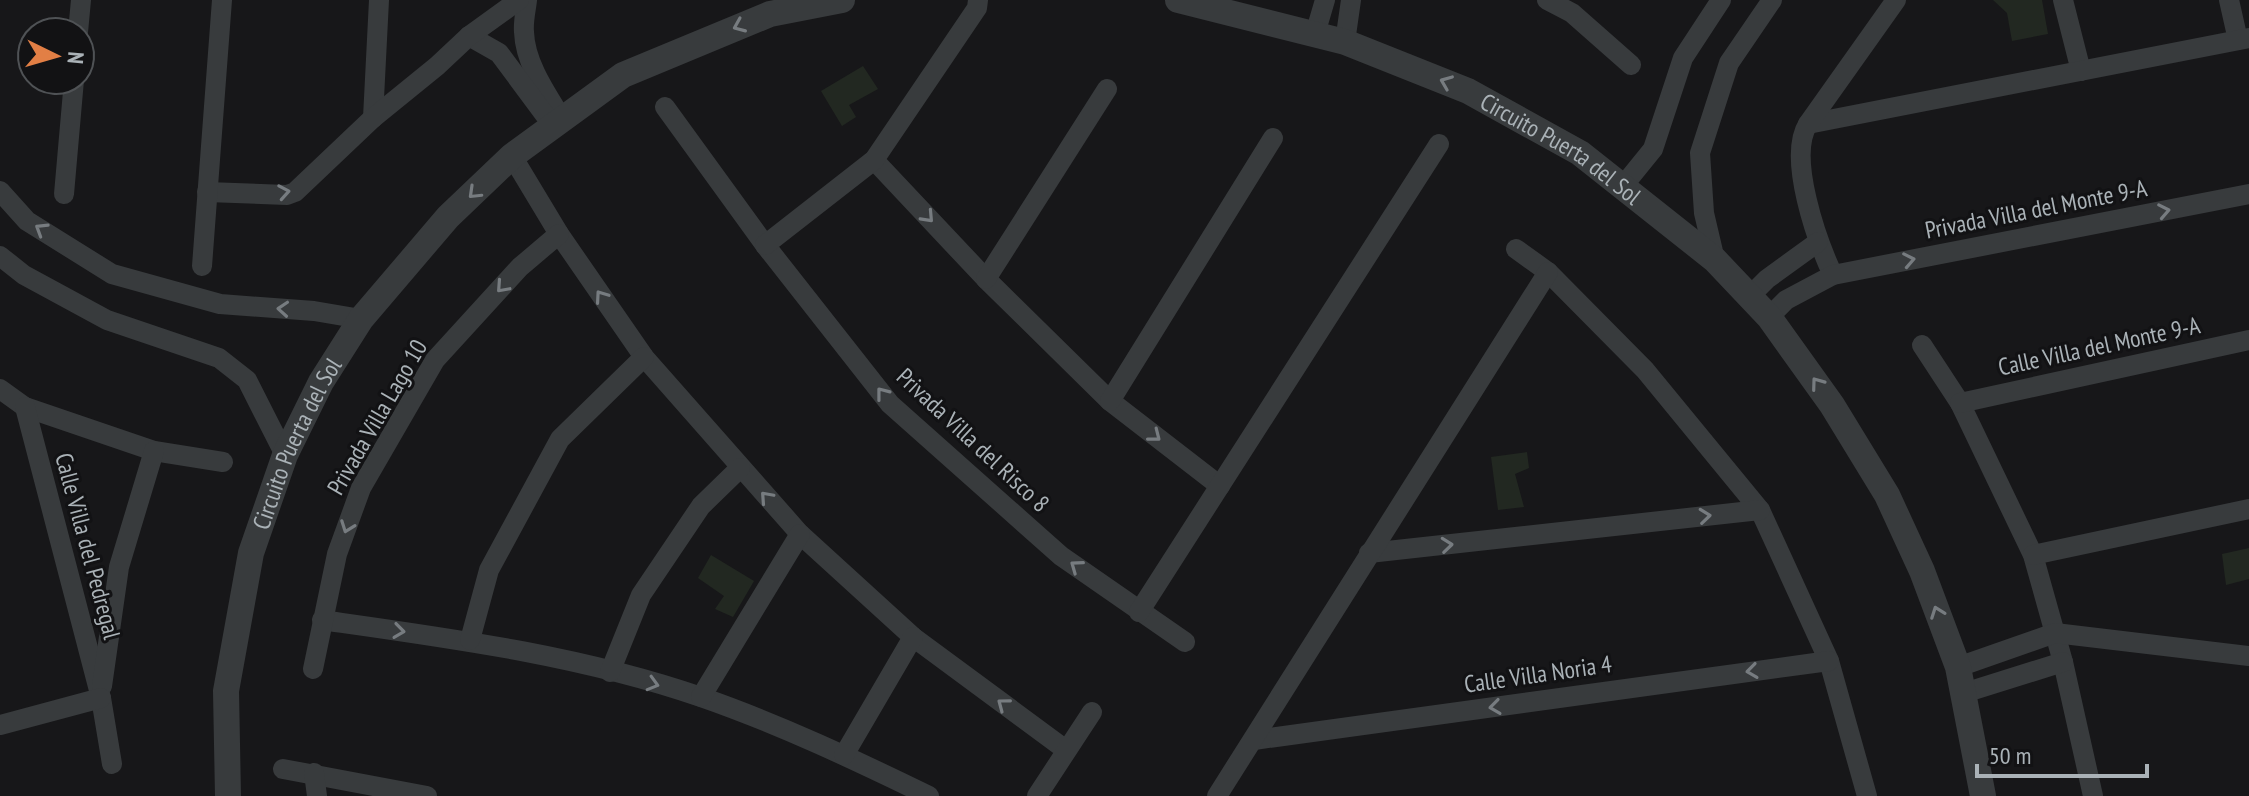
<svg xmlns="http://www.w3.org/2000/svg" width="2249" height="796" font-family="'PT Sans Narrow',sans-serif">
<rect width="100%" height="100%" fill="#171719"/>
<g fill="#222821">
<path d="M1993 0H2042L2048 34 2012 41 2007 13Z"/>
<path d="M863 66 878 89 849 105 856 117 842 126 821 91Z"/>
<path d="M1527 452 1529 468 1515 474 1524 507 1498 510 1491 457Z"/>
<path d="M2249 548V579L2226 585 2222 554Z"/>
<path d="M711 555 754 581 733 617 715 609 724 596 698 578Z"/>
</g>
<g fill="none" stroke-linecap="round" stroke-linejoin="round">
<g stroke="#383b3d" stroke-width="20">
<path d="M527 0C526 10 523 21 524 32 525 63 546 93 562 119"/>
<path d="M1547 0 1572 13 1631 65"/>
<path d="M2063 0 2081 71"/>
<path d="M2229 0 2238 40"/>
<path d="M78 32 81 0"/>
<path d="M1315 34 1325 0"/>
<path d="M469 36 499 53 545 115"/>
<path d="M1345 42 1351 0"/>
<path d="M665 107 765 245 890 404 1061 556 1185 642"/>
<path d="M373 118 379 0"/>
<path d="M1808 124 2249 38"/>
<path d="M512 156 559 234 644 357 800 534 913 637 1066 750"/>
<path d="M874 160 986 279 1110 401 1220 486"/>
<path d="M1623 186 1653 149 1683 58 1721 0"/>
<path d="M0 191 27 221 112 274 220 304 314 311 361 319"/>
<path d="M207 192 287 195 295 192 373 118 437 66 469 36 519 0"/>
<path d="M64 194 74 80"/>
<path d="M765 245 874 160 977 8 978 0"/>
<path d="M1516 249 1548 272 1645 370 1760 510 1829 661 1867 796"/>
<path d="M0 256 24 275 107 320 219 358 247 380 285 455"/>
<path d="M1715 260 1704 213 1700 153 1729 63 1772 0"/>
<path d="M202 266 222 0"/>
<path d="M1833 275C1817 241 1787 157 1808 124L1896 0"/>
<path d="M986 279 1107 89"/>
<path d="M1749 297 1767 279 1818 242"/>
<path d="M1769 317 1786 300 1833 275 2249 194"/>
<path d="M1922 345 1960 403 2033 555 2063 662 2093 796"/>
<path d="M0 389 25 407 154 451 223 462"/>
<path d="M1110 401 1273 138"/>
<path d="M1960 403 2249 340"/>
<path d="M25 407 101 698 112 764"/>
<path d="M1369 553 1760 510"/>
<path d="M2033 555 2249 509"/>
<path d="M1139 612 1439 144"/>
<path d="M322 620C449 638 579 655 701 697 779 724 855 760 929 796"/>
<path d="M470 640 489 570 560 439 644 357"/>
<path d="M1958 667 2055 633 2249 656"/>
<path d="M313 669 337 554 361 488 435 360 520 267 559 234"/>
<path d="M610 672 641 595 701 506 740 468"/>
<path d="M102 686 119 567 154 451"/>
<path d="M1964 693 2063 662"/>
<path d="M701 697 800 534"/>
<path d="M0 725 101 698"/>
<path d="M1254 740 1829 661"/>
<path d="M844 755 913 637"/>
<path d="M283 769 427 796"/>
<path d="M314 773 317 796"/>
<path d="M1037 796 1092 712"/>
<path d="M1217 796 1548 272"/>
</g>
<g stroke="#383b3d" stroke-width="26">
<path id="s1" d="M1178 0 1345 42 1468 91 1580 153 1715 260 1769 317 1832 405 1887 495 1922 571 1958 667 1983 796"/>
<path id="s2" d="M228 796 226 691 251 553 285 455 321 382 361 319 448 217 512 156 623 75 770 14 842 0"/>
</g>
</g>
<defs><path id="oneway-chevron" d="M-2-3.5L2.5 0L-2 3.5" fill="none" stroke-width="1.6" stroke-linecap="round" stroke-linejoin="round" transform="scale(2)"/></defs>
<g stroke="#777c80">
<use href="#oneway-chevron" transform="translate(739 26) rotate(157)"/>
<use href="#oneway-chevron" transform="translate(1446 82) rotate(-158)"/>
<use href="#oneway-chevron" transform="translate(284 192) rotate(-10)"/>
<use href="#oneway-chevron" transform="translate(474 193) rotate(136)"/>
<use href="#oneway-chevron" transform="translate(2164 211) rotate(-11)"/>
<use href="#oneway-chevron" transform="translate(928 217) rotate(47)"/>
<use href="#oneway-chevron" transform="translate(41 229) rotate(-148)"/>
<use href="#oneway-chevron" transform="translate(1909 260) rotate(-11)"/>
<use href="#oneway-chevron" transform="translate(502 287) rotate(132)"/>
<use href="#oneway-chevron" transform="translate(601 296) rotate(-125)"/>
<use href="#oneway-chevron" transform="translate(283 309) rotate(-176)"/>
<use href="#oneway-chevron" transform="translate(1817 383) rotate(-126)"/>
<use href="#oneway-chevron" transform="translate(882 393) rotate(-128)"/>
<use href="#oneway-chevron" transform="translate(1155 436) rotate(38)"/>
<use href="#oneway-chevron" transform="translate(766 497) rotate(-132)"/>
<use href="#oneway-chevron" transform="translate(1705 516) rotate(-6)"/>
<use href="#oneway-chevron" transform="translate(347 527) rotate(110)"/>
<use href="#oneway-chevron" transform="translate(1447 545) rotate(-6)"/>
<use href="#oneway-chevron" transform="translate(1076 566) rotate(-144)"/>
<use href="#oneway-chevron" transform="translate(1937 612) rotate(-110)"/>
<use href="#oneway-chevron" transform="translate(399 631) rotate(8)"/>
<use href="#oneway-chevron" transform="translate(1752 671) rotate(172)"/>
<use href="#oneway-chevron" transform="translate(653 684) rotate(16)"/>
<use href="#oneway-chevron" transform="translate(1003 704) rotate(-143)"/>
<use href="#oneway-chevron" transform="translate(1495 707) rotate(172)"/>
</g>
<g text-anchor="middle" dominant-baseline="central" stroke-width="6" stroke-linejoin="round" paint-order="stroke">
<g font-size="24" fill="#aab2b7" stroke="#121214">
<text stroke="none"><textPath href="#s1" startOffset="414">Circuito Puerta del Sol</textPath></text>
<text transform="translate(2036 209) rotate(-11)">Privada Villa del Monte 9-A</text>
<text transform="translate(2099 346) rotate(-12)">Calle Villa del Monte 9-A</text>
<text transform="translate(377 417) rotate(-60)">Privada Villa Lago 10</text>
<text transform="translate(973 440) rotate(43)">Privada Villa del Risco 8</text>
<text stroke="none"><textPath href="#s2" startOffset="364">Circuito Puerta del Sol</textPath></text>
<text transform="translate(88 546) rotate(75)">Calle Villa del Pedregal</text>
<text transform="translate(1538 674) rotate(-8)">Calle Villa Noria 4</text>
</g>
</g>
<g transform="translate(56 56) rotate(95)"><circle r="38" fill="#121214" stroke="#4f5255" stroke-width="2"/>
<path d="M0-6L14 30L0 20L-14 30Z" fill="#e27f45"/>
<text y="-12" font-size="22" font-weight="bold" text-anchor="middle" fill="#aab2b7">N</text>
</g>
<path d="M1977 764v12h170v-12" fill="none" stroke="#aab2b7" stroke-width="4"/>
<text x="1989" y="764" font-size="24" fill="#aab2b7" stroke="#121214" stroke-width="6" paint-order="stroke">50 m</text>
</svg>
